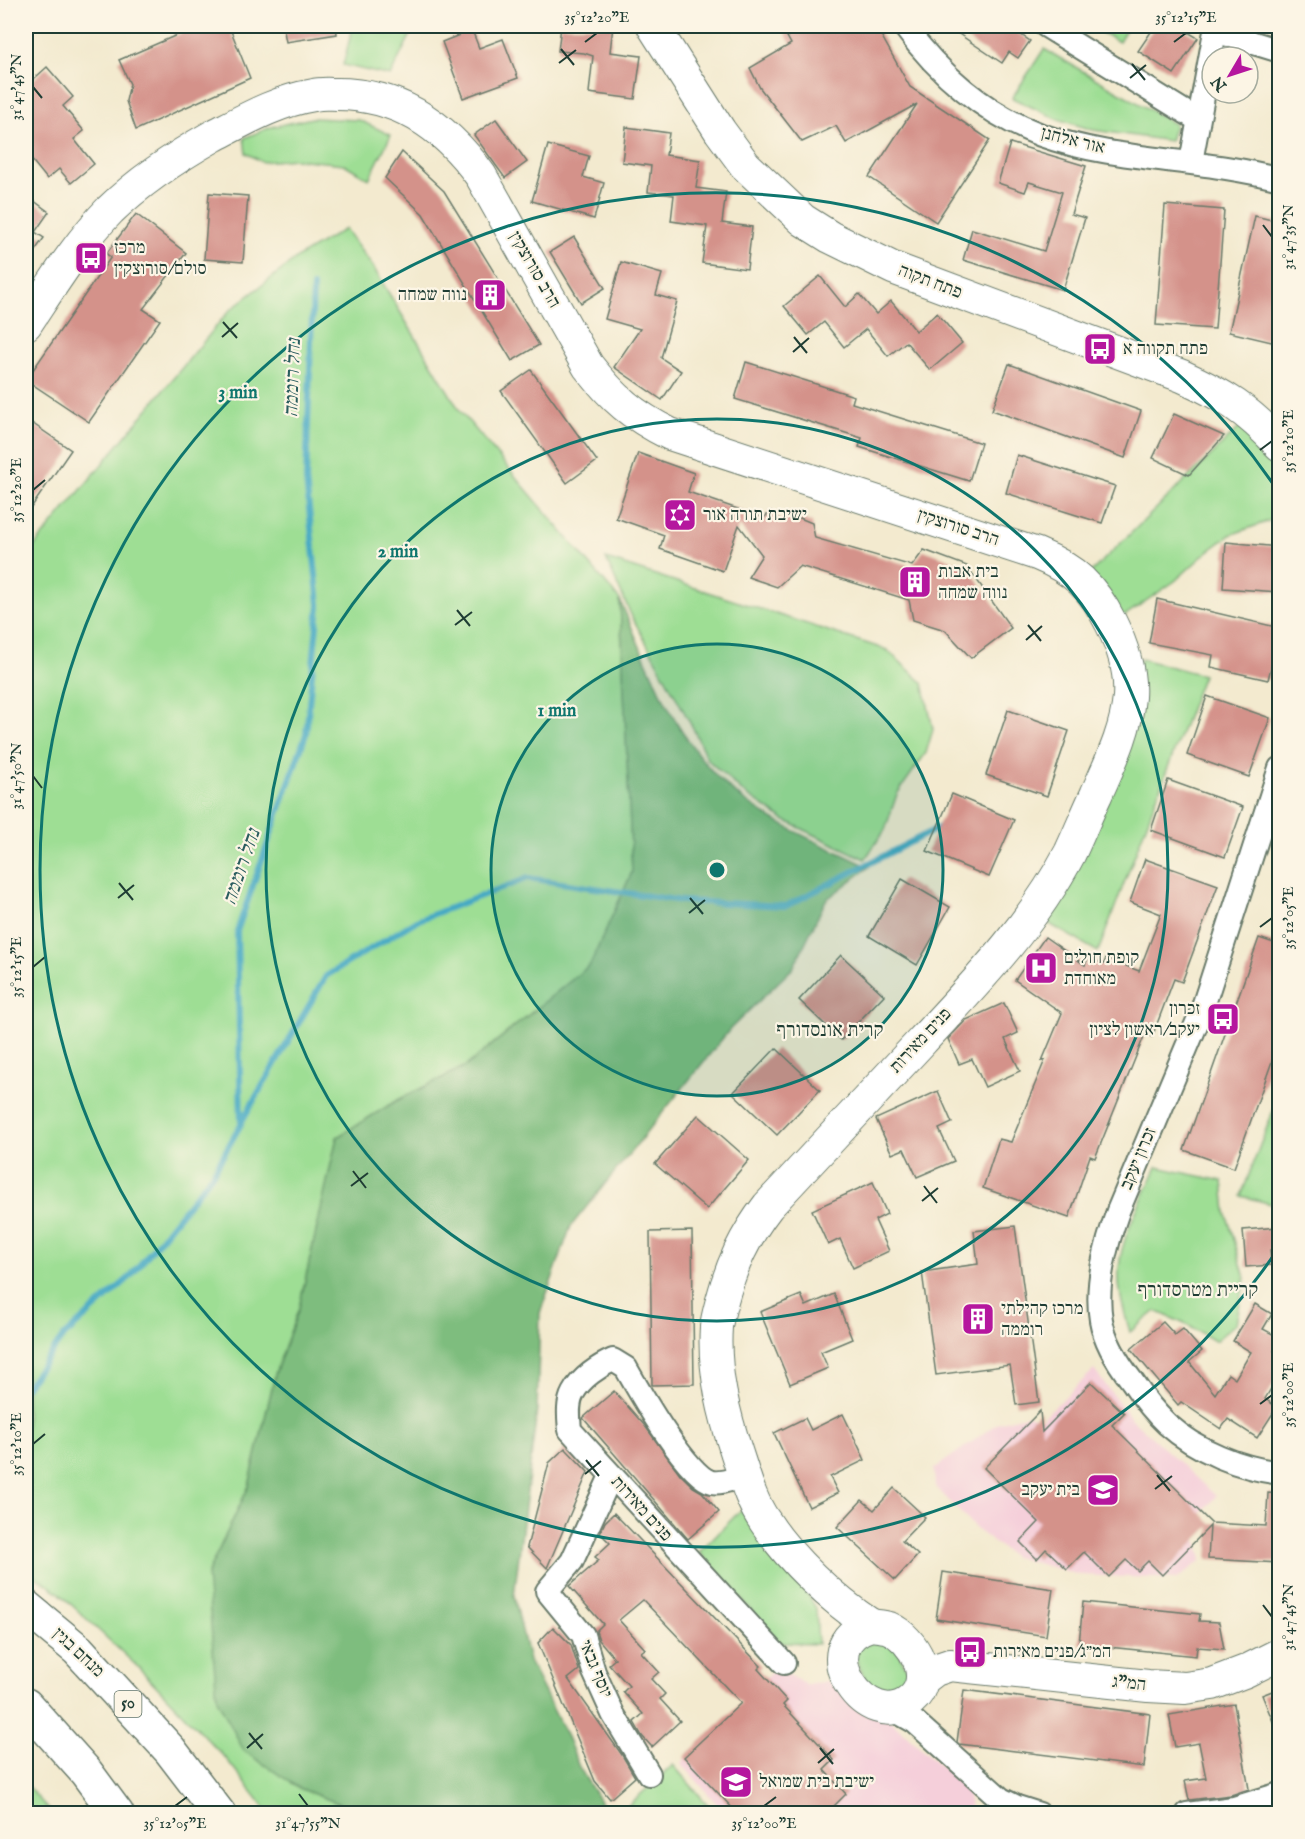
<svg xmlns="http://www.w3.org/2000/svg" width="1305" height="1839" font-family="'IM FELL English','Frank Ruhl Libre',serif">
<rect width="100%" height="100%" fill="#fcf5e5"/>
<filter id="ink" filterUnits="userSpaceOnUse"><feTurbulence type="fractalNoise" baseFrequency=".0167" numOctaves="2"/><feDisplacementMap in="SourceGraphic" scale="12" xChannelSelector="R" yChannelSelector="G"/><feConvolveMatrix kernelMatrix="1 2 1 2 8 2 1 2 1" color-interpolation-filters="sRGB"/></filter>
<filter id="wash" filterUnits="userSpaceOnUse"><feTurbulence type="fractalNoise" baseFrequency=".008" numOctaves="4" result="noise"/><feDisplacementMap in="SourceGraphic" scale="24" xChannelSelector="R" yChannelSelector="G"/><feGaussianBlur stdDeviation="1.35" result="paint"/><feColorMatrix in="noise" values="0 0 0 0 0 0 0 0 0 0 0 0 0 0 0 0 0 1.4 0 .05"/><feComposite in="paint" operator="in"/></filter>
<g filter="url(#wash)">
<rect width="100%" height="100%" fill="#f3eacf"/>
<g fill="#f5cfda">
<path d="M1094 1370 1131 1418 1216 1496 1193 1524 1202 1560 1177 1579 1080 1575 1014 1557 978 1531 935 1486 934 1469 998 1423 1028 1415 1040 1420Z"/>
<path d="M777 1667 807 1685 827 1681 863 1708 888 1718 966 1789 972 1813H725L681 1763Z"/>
</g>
<g fill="#9ede94" stroke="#5e8e64" stroke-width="1.5">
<path d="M353 26H415L390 76 343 65Z"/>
<path d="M1090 26H1128L1119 42Z"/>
<path d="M1044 49 1175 124 1170 141 1093 130 1057 119 1012 98Z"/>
<path d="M312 118 359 120 391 135 369 179 344 164 295 159 262 162 246 153 244 138 271 127Z"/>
<path d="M345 229 373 267 460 411 620 600 632 872 590 965 466 1066 396 1101 337 1138 299 1308 276 1371 249 1486 207 1575 299 1788 363 1813H269L228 1761 140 1669 58 1592 26 1570V556L229 311 301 255Z"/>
<path d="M1243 424 1279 462V513L1269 521 1230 535 1207 552 1175 581 1121 618 1089 574Z"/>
<path d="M606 559 887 650 923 683 933 729 926 753 897 794 885 830 865 859 784 820 744 793 707 759 693 728 632 617Z"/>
<path d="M1141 659 1203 675 1098 952 1046 922 1075 872Z"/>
<path d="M1279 1095V1206L1241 1196Z"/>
<path d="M1157 1167 1223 1181 1226 1212 1245 1278 1236 1323 1215 1341 1187 1325 1156 1311 1130 1332C1124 1311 1117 1290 1119 1268 1122 1233 1143 1198 1157 1167Z"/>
<path d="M742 1509 794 1572 816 1608 818 1644 780 1643 699 1552Z"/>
<path d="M889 1636 915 1684 874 1699 852 1650 857 1642Z"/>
<path d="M673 1765 715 1813 623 1814 621 1812Z"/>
<path d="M26 1785 52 1813H26Z"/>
</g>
<path fill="#7ebd7e" stroke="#4e7d59" stroke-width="1.5" d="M620 600C651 671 679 753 744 800 781 828 827 846 869 867L826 900 793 968 731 1028 571 1226 540 1313 537 1410 514 1596 529 1661 568 1739 579 1767 607 1813H363L299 1788 244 1751 217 1699 207 1575 249 1486 276 1371 299 1308 337 1137 396 1101 466 1066 590 965 632 872Z"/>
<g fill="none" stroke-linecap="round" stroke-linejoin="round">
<g stroke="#45a9c4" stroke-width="6">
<path d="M242 1121 326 976 416 921 528 878 682 901 786 906 944 825"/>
<path d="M26 1387 62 1338 130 1277 212 1175 241 1124 237 931 306 734 319 605 306 480 313 286"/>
</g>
</g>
<g id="blocks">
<g fill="#d4928a">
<path d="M198 26H229L250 78 136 130 126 101 130 84 119 60Z"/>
<path d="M283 26H336L337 34 286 42Z"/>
<path d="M561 26H613L610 52 641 56 635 99 589 93 593 56 584 53 558 51Z"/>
<path d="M781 26H876L910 87 990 140 936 222 869 177 917 104 846 143 836 126 802 142 760 88 750 68 791 44Z"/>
<path d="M947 26H1008L1030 41 1018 58 1009 52 1002 63Z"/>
<path d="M1155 26H1178L1198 38 1174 74 1138 51Z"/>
<path d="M472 30 479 48 503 39 518 78 463 98 442 42Z"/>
<path d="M47 67 73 97 63 106 84 131 74 139 94 164 71 183 59 169 47 179 26 153V86Z"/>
<path d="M496 119 527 162 505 178 474 135Z"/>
<path d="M626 127 669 133 666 155 700 160 696 188 726 192 722 223 752 227 747 269 702 263 707 226 671 221 674 195 648 192 651 166 622 162Z"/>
<path d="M1010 143 1086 166 1071 214 1085 218 1063 290 963 260 972 229 1044 251 1062 192 1029 182 1025 192 998 183Z"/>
<path d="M548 145 589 156 583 177 604 183 594 219 532 201Z"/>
<path d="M402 152 444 191 539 345 512 361 423 214 385 178Z"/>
<path d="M209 193 248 196 243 262 204 259Z"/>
<path d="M26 195 49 212 35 232 44 238 26 263Z"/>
<path d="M1165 205 1224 210 1215 329 1156 325Z"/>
<path d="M136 214 186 253 143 309 160 320 89 422 26 380 111 257 106 254Z"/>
<path d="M1255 216 1280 222V344L1229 332Z"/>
<path d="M574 237 605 288 581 303 550 252Z"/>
<path d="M621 262 662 274 656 295 677 301 661 358 681 371 662 400 614 367 640 329 605 319Z"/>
<path d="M820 276 845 307 859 294 876 314 891 301 916 331 937 313 962 343 930 370 906 342 888 356 866 329 844 347 824 322 808 335 784 306Z"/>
<path d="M746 362 854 396 852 403 981 443 969 481 859 447 862 438 735 399Z"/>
<path d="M1009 364 1141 411 1125 458 992 410Z"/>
<path d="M531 370 597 461 567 483 501 391Z"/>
<path d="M1174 414 1224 436 1189 475 1153 458Z"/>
<path d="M26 419 71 450 26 515Z"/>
<path d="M638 453 694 473 688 492 764 518 771 511 782 522 790 514 812 523 815 538 912 566 924 550 967 566 1011 628 971 658 945 630 913 620 909 600 800 566 777 587 748 577 762 555 739 525 723 571 660 549 664 535 616 518Z"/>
<path d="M1017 455 1115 486 1102 523 1006 493Z"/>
<path d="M1226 542 1280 547V592L1223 588Z"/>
<path d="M1157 599 1280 628 1268 680 1211 667 1213 655 1149 643Z"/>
<path d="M1207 696 1270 718 1249 777 1187 755Z"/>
<path d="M1008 710 1069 731 1047 796 986 775Z"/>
<path d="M1168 780 1243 807 1225 857 1151 830Z"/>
<path d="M952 794 1014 820 989 877 927 851Z"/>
<path d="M1145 859 1218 885 1182 982 1174 979 1152 1037 1145 1034 1095 1158 1090 1156 1069 1218 983 1188 999 1139 1011 1142 1045 1060 1042 1061 1062 1013 1015 980 1045 937 1085 965 1088 958 1104 964 1106 958 1139 971 1161 914 1130 902Z"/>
<path d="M902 879 950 907 917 965 869 936Z"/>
<path d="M1259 938 1280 945V1039L1234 1168 1184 1150Z"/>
<path d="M841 955 884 995 841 1040 799 1000Z"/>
<path d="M1004 1003 1018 1033 1005 1039 1020 1071 985 1087 972 1059 959 1064 948 1039 966 1020Z"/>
<path d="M776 1048 820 1090 777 1135 733 1093Z"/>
<path d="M938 1091 952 1123 939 1129 954 1161 917 1177 904 1149 892 1154 876 1119Z"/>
<path d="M698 1115 749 1160 707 1209 655 1164Z"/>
<path d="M873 1182 887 1214 875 1220 889 1251 853 1268 840 1239 828 1245 812 1210Z"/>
<path d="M1015 1226 1039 1402 1016 1405 1010 1365 936 1375 922 1272 978 1264 974 1231Z"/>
<path d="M1280 1227V1250H1270L1271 1265 1246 1267 1243 1230Z"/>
<path d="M692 1231 694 1384 652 1385 650 1232Z"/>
<path d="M834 1294 852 1339 821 1352 828 1368 790 1384 760 1312 801 1295 806 1306Z"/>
<path d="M1255 1304 1272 1314 1263 1329 1280 1338 1274 1351 1280 1354V1373L1265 1399 1277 1407 1257 1438 1228 1419 1221 1429 1181 1402 1178 1405 1131 1349 1163 1322 1175 1335 1183 1329 1202 1351 1189 1362 1215 1394 1228 1374 1235 1379 1251 1352 1233 1341Z"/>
<path d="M1091 1382 1124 1413 1112 1425 1211 1523 1266 1526 1268 1493 1280 1494V1563L1208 1559 1210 1526 1162 1575 1148 1561 1138 1571 1126 1560 1109 1577 1084 1552 1067 1569 1046 1549 1037 1559 1020 1542 1039 1522 984 1468 1040 1411 1042 1432Z"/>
<path d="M614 1391 645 1426 680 1474 693 1487 702 1492 719 1512 688 1539 583 1418Z"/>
<path d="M843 1414 865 1460 830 1477 838 1493 809 1507 774 1433 805 1418 811 1430Z"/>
<path d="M565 1448 588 1472 547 1568 527 1547 549 1463Z"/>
<path d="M894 1488 925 1517 902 1541 918 1555 895 1580 837 1527 862 1500 874 1510Z"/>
<path d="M614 1513 761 1666 758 1669 787 1701 783 1705 834 1760 824 1770 846 1794 826 1814H738L684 1757 741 1703 643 1600 619 1620 645 1649 641 1652 659 1672 651 1679 665 1694 660 1699 680 1721 652 1747 642 1736 634 1722 643 1714 623 1692 629 1686 609 1664 615 1659 599 1640 596 1631 603 1624 569 1586 599 1560 595 1557 610 1543 600 1533 605 1522Z"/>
<path d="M943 1572 1053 1589 1046 1636 936 1619Z"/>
<path d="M1083 1602 1200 1614 1199 1621 1219 1622 1224 1649 1197 1647 1196 1656 1079 1644Z"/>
<path d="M553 1627 571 1645 579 1670 568 1679 622 1755 635 1777 610 1799 595 1781 538 1643Z"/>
<path d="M1280 1688V1736H1279L1262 1695Z"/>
<path d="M964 1690 1150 1714 1144 1767 959 1744 957 1742Z"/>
<path d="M1234 1704 1249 1789 1231 1795 1189 1800 1185 1781 1206 1778 1199 1743 1175 1747 1169 1715Z"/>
</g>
</g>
</g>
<g filter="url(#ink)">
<use href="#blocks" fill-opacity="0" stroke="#697a6a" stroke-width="1.5"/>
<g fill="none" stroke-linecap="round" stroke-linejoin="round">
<g stroke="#697a6a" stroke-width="26">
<g id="street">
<path d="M904 26C938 73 985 114 1041 135 1116 162 1202 158 1280 179"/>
<path d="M1046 26 1198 120"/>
<path d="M1215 31 1280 51"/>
<path d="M1191 162 1216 26"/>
<path d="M1280 768 1201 1013 1118 1211C1106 1245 1095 1284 1101 1320 1105 1343 1118 1363 1132 1381 1142 1396 1153 1411 1167 1424 1197 1451 1240 1468 1280 1473"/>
<path d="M611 1476 572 1561 547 1591 583 1635 594 1672 613 1714 649 1774"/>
<path d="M745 1476C735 1478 722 1484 712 1482 688 1478 639 1391 626 1368L613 1360C599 1366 581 1378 573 1393 567 1404 569 1418 570 1430L784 1663"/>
<path d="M892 1709 915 1722 1001 1799 1017 1807 1039 1814"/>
<path d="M1187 1814 1234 1808 1280 1794"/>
</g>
</g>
<g stroke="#697a6a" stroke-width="34">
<g id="secondary">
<path d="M653 26 720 131 745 165 803 220 830 237 893 268 1182 376C1224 395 1248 410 1280 445"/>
<path d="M26 324C52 285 77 244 110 210 141 180 176 157 213 136 246 119 277 101 314 95 321 93 330 94 337 94 400 94 446 127 481 176L588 366C614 399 632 415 670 434L1037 554C1074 569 1093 587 1111 623 1122 645 1131 671 1129 697 1126 732 1110 763 1096 795 1087 814 1079 834 1070 853 1033 924 976 983 922 1041 871 1096 819 1151 768 1206 744 1237 731 1266 721 1304 719 1312 717 1319 716 1327 713 1371 724 1415 738 1457 745 1478 751 1501 764 1520 789 1559 833 1600 871 1625"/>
<path d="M871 1625C877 1626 883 1626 889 1628 914 1639 936 1679 911 1700 869 1737 804 1645 871 1625Z"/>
<path d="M922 1680 935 1670 950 1665 1148 1686 1185 1688 1212 1684 1246 1671 1280 1654"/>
</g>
</g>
<g stroke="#697a6a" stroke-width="36">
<g id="highway">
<path d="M26 1607 78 1650 170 1750 219 1814"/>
<path d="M26 1705 86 1772 117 1814"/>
</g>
</g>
<use href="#street" stroke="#fff" stroke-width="22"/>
<use href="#secondary" stroke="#fff" stroke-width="32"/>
<use href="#highway" stroke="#fff" stroke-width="33"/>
</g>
</g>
<path fill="none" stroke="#1f3d34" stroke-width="2" d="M585 42 597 33M1174 42 1186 33M561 49 574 65M559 63 576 50M1132 64 1145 80M1130 78 1146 65M33 87 42 98M1263 225 1272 237M223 322 237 338M222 337 238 323M794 337 807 353M793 352 809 338M1260 450 1272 441M33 490 45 480M457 610 470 626M455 625 472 612M1028 625 1041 641M1026 640 1042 626M33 776 42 788M119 883 133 900M118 898 134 885M690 898 703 914M689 913 705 900M1260 927 1272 918M33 967 45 957M353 1171 366 1188M351 1186 368 1173M924 1186 937 1203M922 1201 938 1188M1260 1404 1272 1395M33 1444 45 1434M586 1460 599 1476M585 1474 601 1461M1157 1475 1170 1491M1155 1489 1172 1476M1263 1605 1272 1617M249 1733 262 1749M247 1748 263 1734M820 1748 833 1764M818 1763 834 1749M299 1794 308 1806M175 1806 187 1797M764 1806 776 1797"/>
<circle cx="717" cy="870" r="226" fill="#0f766e" fill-opacity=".12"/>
<g fill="none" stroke="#0f766e" stroke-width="3">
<circle cx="717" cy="870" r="226"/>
<circle cx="717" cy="870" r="451"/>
<path d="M1278 1249A677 677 0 1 1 1278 491"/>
</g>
<defs>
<g id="bus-square" transform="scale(1.725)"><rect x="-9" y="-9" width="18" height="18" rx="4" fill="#b5179e" stroke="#fcf5e5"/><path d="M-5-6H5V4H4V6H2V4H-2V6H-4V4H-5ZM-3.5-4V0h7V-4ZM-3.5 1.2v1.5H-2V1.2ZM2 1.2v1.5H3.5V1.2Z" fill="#fff"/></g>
<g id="building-square" transform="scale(1.725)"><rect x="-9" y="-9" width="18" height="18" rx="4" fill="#b5179e" stroke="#fcf5e5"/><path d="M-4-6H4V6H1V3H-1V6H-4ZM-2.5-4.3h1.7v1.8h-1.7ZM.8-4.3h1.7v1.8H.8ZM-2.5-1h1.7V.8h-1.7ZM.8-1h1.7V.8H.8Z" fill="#fff"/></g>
<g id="synagogue-square" transform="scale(1.725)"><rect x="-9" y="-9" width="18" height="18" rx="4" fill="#b5179e" stroke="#fcf5e5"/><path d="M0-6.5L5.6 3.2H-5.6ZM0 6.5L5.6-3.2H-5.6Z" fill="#fff"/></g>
<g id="hospital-square" transform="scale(1.725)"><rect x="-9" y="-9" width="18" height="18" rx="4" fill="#b5179e" stroke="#fcf5e5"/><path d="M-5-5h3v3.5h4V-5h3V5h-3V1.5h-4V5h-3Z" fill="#fff"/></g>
<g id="school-square" transform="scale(1.725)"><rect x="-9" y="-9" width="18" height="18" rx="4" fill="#b5179e" stroke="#fcf5e5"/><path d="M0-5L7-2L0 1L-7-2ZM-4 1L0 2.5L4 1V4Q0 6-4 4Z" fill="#fff"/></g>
</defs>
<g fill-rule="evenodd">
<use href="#bus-square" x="91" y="258"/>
<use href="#building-square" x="490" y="295"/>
<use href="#bus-square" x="1100" y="349"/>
<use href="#synagogue-square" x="680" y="515"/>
<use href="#building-square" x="915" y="582"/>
<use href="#hospital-square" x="1041" y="968"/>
<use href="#bus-square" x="1223" y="1019"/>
<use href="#building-square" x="978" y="1319"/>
<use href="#school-square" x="1103" y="1490"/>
<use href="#bus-square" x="970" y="1652"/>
<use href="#school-square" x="736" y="1782"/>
</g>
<g text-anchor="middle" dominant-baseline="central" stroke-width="4.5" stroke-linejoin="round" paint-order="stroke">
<rect fill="#fcf5e5" stroke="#617469" stroke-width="1.5" x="114.5" y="1691" width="27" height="26" rx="4.5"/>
<g font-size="16" font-weight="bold" fill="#1f3d34">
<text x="128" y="1704">50</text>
</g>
<g font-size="18" fill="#1f3d34" stroke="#fcf5e5">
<text transform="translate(1073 141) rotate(14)">אור אלחנן</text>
<text transform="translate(534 270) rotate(60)">הרב סורוצקין</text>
<text transform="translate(930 282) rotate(21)">פתח תקוה</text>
<text transform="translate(958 528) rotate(18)">הרב סורוצקין</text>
<text transform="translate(921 1041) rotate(-47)">פנים מאירות</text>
<text transform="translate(1139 1159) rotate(-67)">זכרון יעקב</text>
<text transform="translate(641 1509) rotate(48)">פנים מאירות</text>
<text transform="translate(78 1653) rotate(43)">מנחם בגין</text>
<text transform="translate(595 1669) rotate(68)">יוסף גבאי</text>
<text transform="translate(1129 1684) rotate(6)">המ"ג</text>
</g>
<g font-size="18" fill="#1f3d34" stroke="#fcf5e5" text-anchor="start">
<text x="114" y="248">מרכז<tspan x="114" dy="21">סולם/סורוצקין</tspan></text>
<text x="467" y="295" text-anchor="end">נווה שמחה</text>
<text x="1123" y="349">פתח תקווה א</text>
<text x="703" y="515">ישיבת תורה אור</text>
<text x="938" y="572">בית אבות<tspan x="938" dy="21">נווה שמחה</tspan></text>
<text x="1064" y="958">קופת חולים<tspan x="1064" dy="21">מאוחדת</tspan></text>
<text x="1200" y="1009" text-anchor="end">זכרון<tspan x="1200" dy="21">יעקב/ראשון לציון</tspan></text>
<text x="1001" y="1309">מרכז קהילתי<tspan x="1001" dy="21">רוממה</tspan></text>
<text x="1080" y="1490" text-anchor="end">בית יעקב</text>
<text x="993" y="1652">המ״ג/פנים מאירות</text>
<text x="759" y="1782">ישיבת בית שמואל</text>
</g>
<g font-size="20" font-style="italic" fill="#2a5d5f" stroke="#fcf5e5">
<text transform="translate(293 378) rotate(-88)">נחל רוממה</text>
<text transform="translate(242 867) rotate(-71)">נחל רוממה</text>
</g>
<g font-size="20" fill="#1f3d34" stroke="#fcf5e5">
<text x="830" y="1030">קרית אונסדורף</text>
<text x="1198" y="1290">קריית מטרסדורף</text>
</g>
</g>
<circle cx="717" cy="870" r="9" fill="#0f766e" stroke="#fcf5e5" stroke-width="3"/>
<g font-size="18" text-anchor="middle" font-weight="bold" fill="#0f766e" stroke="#fcf5e5" stroke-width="4.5" stroke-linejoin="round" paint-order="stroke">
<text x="238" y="398">3 min</text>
<text x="398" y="557">2 min</text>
<text x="557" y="716">1 min</text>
</g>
<rect width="1305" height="1839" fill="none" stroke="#fcf5e5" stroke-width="66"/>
<g transform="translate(1230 75) rotate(231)"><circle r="28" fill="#fcf5e5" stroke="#a4ab9e" stroke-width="1.5"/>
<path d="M0-4.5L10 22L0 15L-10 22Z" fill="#b5179e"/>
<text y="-9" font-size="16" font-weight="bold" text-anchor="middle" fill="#1f3d34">N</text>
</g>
<rect x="33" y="33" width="1239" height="1773" fill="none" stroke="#1f3d34" stroke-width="2"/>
<g font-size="15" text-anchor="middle" fill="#1f3d34">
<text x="597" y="22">35°12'20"E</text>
<text x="1186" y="22">35°12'15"E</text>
<text transform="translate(16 87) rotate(-90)" y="5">31°47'45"N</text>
<text transform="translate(1288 237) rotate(-90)" y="5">31°47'35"N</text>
<text transform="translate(1288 441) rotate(-90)" y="5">35°12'10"E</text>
<text transform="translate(16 490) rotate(-90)" y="5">35°12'20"E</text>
<text transform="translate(16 776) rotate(-90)" y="5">31°47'50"N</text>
<text transform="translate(1288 918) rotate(-90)" y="5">35°12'05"E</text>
<text transform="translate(16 967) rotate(-90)" y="5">35°12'15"E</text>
<text transform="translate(1288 1395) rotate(-90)" y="5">35°12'00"E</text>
<text transform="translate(16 1444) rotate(-90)" y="5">35°12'10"E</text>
<text transform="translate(1288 1617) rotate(-90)" y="5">31°47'45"N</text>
<text x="175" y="1828">35°12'05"E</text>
<text x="308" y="1828">31°47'55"N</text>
<text x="764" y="1828">35°12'00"E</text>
</g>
</svg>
